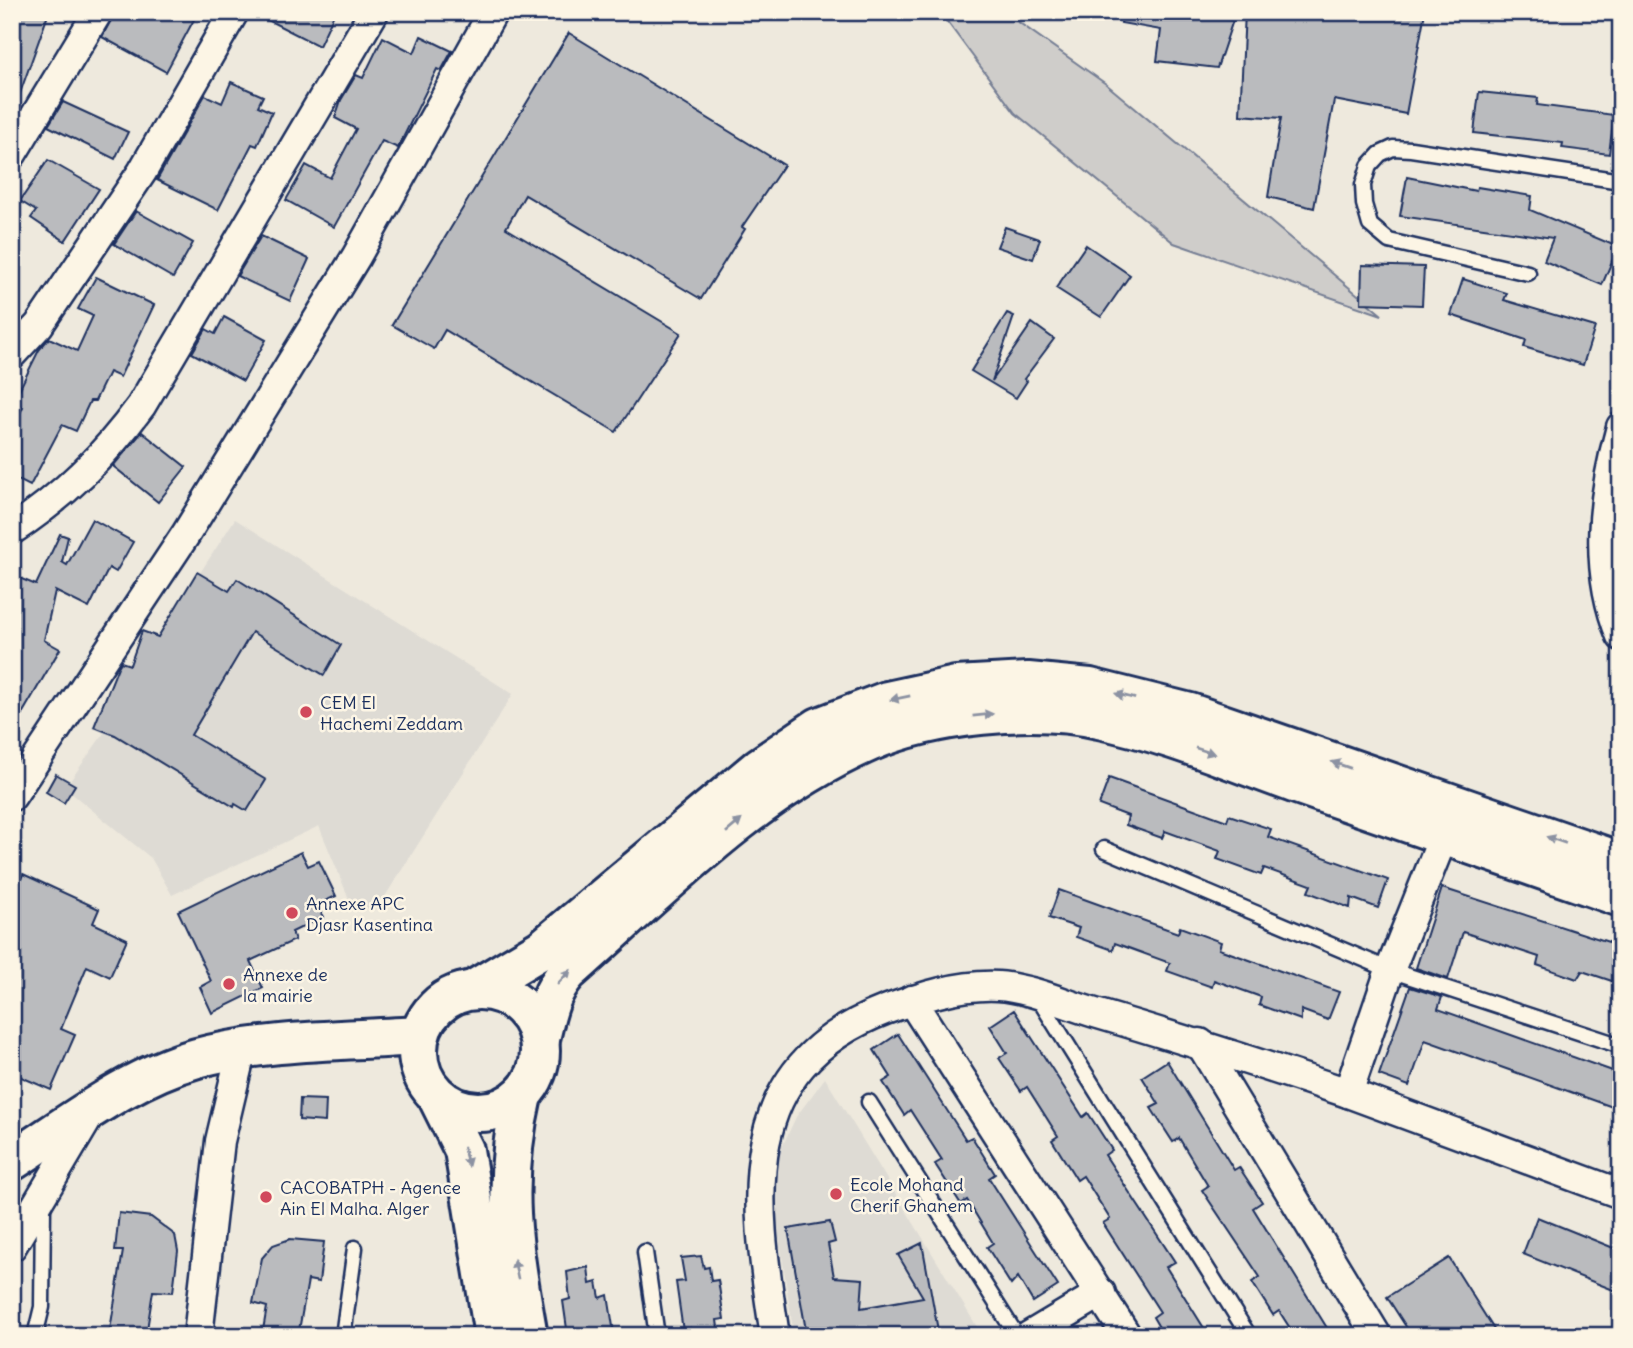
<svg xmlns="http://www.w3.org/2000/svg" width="1633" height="1348" font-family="Delius,sans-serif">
<rect width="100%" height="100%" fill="#eee9dd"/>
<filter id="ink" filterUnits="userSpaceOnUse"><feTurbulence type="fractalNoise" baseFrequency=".0143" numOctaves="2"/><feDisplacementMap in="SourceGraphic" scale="14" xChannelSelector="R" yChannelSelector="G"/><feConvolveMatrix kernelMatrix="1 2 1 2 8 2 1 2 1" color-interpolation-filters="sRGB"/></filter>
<g filter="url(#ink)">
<g fill="#dedbd4">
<path d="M235 519 513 694 379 906 354 911 319 826 172 895 151 858 65 788 104 733 98 730Z"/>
<path d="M825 1078 982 1335 794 1336 775 1211 776 1178 781 1149 796 1117Z"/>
</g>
<path fill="#cfcdca" stroke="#757e94" stroke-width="2" d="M940 12H1004L1106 84 1382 315 1174 243 1015 113Z"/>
<g fill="#babbbe" stroke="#1b2f5e" stroke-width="2">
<path d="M12 12H49L15 107H12Z"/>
<path d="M115 12H198L166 72 102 37Z"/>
<path d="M252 12H335L319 46Z"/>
<path d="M1122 12H1169L1233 20 1217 68 1157 61 1161 30 1121 23Z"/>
<path d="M1245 12H1425L1406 114 1334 100 1314 208 1268 197 1281 118 1240 115Z"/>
<path d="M569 33 784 165 742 227 745 229 701 299 525 195 506 228 681 333 616 432 445 330 434 349 392 325Z"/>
<path d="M421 36 452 51 441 71 437 69 398 148 382 141 334 227 286 200 306 165 330 178 356 129 335 118 341 100 356 75 363 78 383 37 414 53Z"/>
<path d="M231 82 263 96 258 106 272 112 257 146 252 144 218 210 157 180 205 95 222 103Z"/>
<path d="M1479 92 1538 98 1537 105 1614 115 1609 154 1562 148 1563 143 1474 133Z"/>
<path d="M63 102 128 132 115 159 48 126Z"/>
<path d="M48 160 99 189 65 241 31 218 36 211 20 201Z"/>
<path d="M1407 177 1476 191 1477 187 1532 196 1530 210 1618 247 1602 285 1544 261 1553 238 1400 216Z"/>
<path d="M136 211 193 243 173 278 114 244Z"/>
<path d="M1005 227 1040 239 1033 259 997 247Z"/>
<path d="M261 236 309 259 290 301 237 276Z"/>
<path d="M1086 245 1130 275 1101 317 1056 288Z"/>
<path d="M1362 265 1424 267 1422 305 1361 303Z"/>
<path d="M96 277 154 305 120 377 109 372 95 401H90L76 431 62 425 30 486 12 477V429L23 407 13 402 39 350 49 338 77 351 93 316 78 309Z"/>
<path d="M1463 279 1507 293 1504 300 1595 327 1583 365 1524 347 1526 340 1451 315Z"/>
<path d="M1007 313 1014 316 992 381 1032 323 1054 339 1024 379 1027 381 1016 398 971 371Z"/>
<path d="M224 317 266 340 243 381 192 353 206 329 215 334Z"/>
<path d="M142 432 186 467 158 502 113 466Z"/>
<path d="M92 519 133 542 116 572 109 568 89 608 55 591 44 640 60 649 12 731V575L36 585 60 534 68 537 62 562 67 565Z"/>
<path d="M197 572 229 591 237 579 341 645 324 675 252 632 191 735 266 780 247 811 235 804 234 807 115 735 94 727 118 667 121 662 130 665 142 631 158 637Z"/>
<path d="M56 774 75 785 64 803 46 792Z"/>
<path d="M1109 778 1227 821 1229 815 1271 829 1268 837 1388 880 1378 908 1351 898 1350 908 1308 892 1311 885 1264 868 1261 875 1217 859 1220 851 1165 831 1162 838 1126 825 1128 816 1099 805Z"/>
<path d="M301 852 308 866 319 861 336 896 317 905 323 917 292 932 295 940 250 961 263 988 212 1013 200 987 211 981 178 911Z"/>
<path d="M23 874 99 909 93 923 127 939 110 977 87 966 61 1029 75 1035 51 1090 12 1073V885L17 888Z"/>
<path d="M1442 888 1621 946V984L1582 971 1577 979 1537 965 1539 957 1463 932 1448 979 1416 968Z"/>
<path d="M1059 890 1178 933 1180 927 1221 942 1219 949 1339 992 1328 1020 1301 1010V1020L1259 1005 1261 997 1214 980 1212 987 1167 971 1170 963 1115 943 1113 950 1076 937 1079 928 1049 918Z"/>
<path d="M1410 987 1442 997 1438 1009 1621 1074V1110L1425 1040 1409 1086 1379 1075Z"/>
<path d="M1014 1010 1083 1117 1088 1113 1112 1150 1105 1155 1175 1262 1166 1267 1209 1336H1164L1153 1317 1160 1312 1103 1223 1110 1219 1083 1176 1077 1180 1052 1140 1058 1136 1027 1087 1021 1091 999 1058 1007 1053 990 1026Z"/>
<path d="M898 1034 966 1140 972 1137 995 1174 989 1178 1058 1286 1033 1302 1018 1277 1011 1285 987 1247 993 1243 967 1200 961 1204 935 1164 942 1160 910 1110 904 1115 883 1082 891 1077 874 1050Z"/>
<path d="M1167 1061 1234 1170 1239 1167 1262 1202 1253 1208 1332 1336H1295L1279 1311 1273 1315 1252 1282 1260 1277 1202 1190 1208 1186 1179 1138 1173 1142 1151 1108 1159 1104 1142 1077Z"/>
<path d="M300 1099 326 1100 325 1122 299 1120Z"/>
<path d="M119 1213 151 1217 175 1235 178 1251 173 1292 153 1291 146 1336H109L123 1251H115Z"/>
<path d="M1537 1217 1621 1251V1293L1523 1254Z"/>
<path d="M830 1222 835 1242 828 1244 834 1277 863 1279 861 1308 923 1297 898 1255 922 1243 939 1336H899L898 1330 864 1336H807L788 1229Z"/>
<path d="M290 1239 324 1242 319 1282 308 1280 298 1336H262L267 1307 253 1303 262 1258 273 1245Z"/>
<path d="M701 1256 704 1268 709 1267 711 1281 718 1280 724 1319 717 1320 719 1335 691 1336 690 1328 683 1331 676 1282 685 1281 681 1258Z"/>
<path d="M1449 1258 1498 1336H1412L1387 1297Z"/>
<path d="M588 1267 590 1284 597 1282 600 1298 608 1295 614 1333 568 1336 563 1301 570 1299 567 1272Z"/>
</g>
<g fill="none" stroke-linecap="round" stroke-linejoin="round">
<g stroke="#1b2f5e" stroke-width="19">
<g id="service">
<path d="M1528 273 1389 241 1370 225 1364 204 1363 185 1369 166 1380 154 1393 148 1411 149 1621 181"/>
<path d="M1104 849 1390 970 1621 1046"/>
<path d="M1037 996 1249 1336"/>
<path d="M869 1102 1017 1336"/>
<path d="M645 1252 657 1336"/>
<path d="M35 1336 42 1307 43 1205"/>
<path d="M343 1336 355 1248"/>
</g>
</g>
<g stroke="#1b2f5e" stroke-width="33">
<g id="minor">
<path d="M12 154 98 12"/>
<path d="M12 354 39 325 142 172 234 12"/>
<path d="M1621 427C1602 495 1593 569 1621 636"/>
<path d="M12 530C65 495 104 456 141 406L374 12"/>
<path d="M12 796 186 534 356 257 493 12"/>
<path d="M911 1000 1127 1336"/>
<path d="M1200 1043 1377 1336"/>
<path d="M1348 1093 1621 1194"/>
<path d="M12 1246 91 1113"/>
<path d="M198 1336 220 1141 242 1048"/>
<path d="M775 1336C755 1204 731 1069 885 1010 921 997 959 984 998 986 1030 988 1065 1004 1095 1013 1180 1038 1264 1065 1348 1093L1390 970 1444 835"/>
<path d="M1029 1336 1101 1293"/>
</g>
</g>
<g stroke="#1b2f5e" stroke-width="44">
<g id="secondary">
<path d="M475 989 542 949 760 767 819 727 887 701 956 686 1028 682 1090 688 1190 713 1621 862"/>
<circle cx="479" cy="1051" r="61"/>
<path d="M540 1039C546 1014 550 992 568 972 662 889 752 793 869 742 931 715 1032 704 1099 719 1164 732 1232 761 1294 783 1403 821 1512 859 1621 897"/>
<path d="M522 1095C501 1186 512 1246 528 1336"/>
<path d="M437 1096 464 1150 494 1336"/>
<path d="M12 1161C71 1123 129 1077 197 1058 268 1039 346 1041 419 1036"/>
</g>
</g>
<use href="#service" stroke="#fcf5e5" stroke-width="14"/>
<use href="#minor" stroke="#fcf5e5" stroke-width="28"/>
<use href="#secondary" stroke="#fcf5e5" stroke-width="38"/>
</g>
<defs><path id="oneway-solid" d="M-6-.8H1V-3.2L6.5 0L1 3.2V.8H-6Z" transform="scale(1.75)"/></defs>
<g fill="#8c92a2">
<use href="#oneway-solid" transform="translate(1125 696) rotate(-166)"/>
<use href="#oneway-solid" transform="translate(900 698) rotate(168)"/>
<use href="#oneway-solid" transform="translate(983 715) rotate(-6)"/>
<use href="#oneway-solid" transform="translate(1205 751) rotate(18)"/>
<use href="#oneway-solid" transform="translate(1341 765) rotate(-161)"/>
<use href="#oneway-solid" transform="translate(734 826) rotate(-40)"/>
<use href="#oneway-solid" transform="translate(1556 840) rotate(-161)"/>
<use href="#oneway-solid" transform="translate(564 977) rotate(-47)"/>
<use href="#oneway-solid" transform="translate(466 1157) rotate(75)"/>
<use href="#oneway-solid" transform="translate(516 1269) rotate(-101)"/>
</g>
</g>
<g fill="#d1495b" stroke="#fcf5e5" stroke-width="2.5">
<circle cx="306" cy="712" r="7"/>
<circle cx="292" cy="913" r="7"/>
<circle cx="229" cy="984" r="7"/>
<circle cx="836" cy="1194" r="7"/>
<circle cx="266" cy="1197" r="7"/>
</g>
<g text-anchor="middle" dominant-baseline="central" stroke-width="5" stroke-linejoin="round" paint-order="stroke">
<g font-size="18" fill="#1b2f5e" stroke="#fcf5e5" text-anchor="start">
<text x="320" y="702">CEM El<tspan x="320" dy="21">Hachemi Zeddam</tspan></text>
<text x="306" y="903">Annexe APC<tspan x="306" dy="21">Djasr Kasentina</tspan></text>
<text x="243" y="974">Annexe de<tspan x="243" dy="21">la mairie</tspan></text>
<text x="850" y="1184">Ecole Mohand<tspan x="850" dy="21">Cherif Ghanem</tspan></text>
<text x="280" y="1187">CACOBATPH - Agence<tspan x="280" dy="21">Ain El Malha. Alger</tspan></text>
</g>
</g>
<rect width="1633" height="1348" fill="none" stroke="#fcf5e5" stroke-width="42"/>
<rect x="21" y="21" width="1591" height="1306" fill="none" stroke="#1b2f5e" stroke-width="2.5" filter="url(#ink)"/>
</svg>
